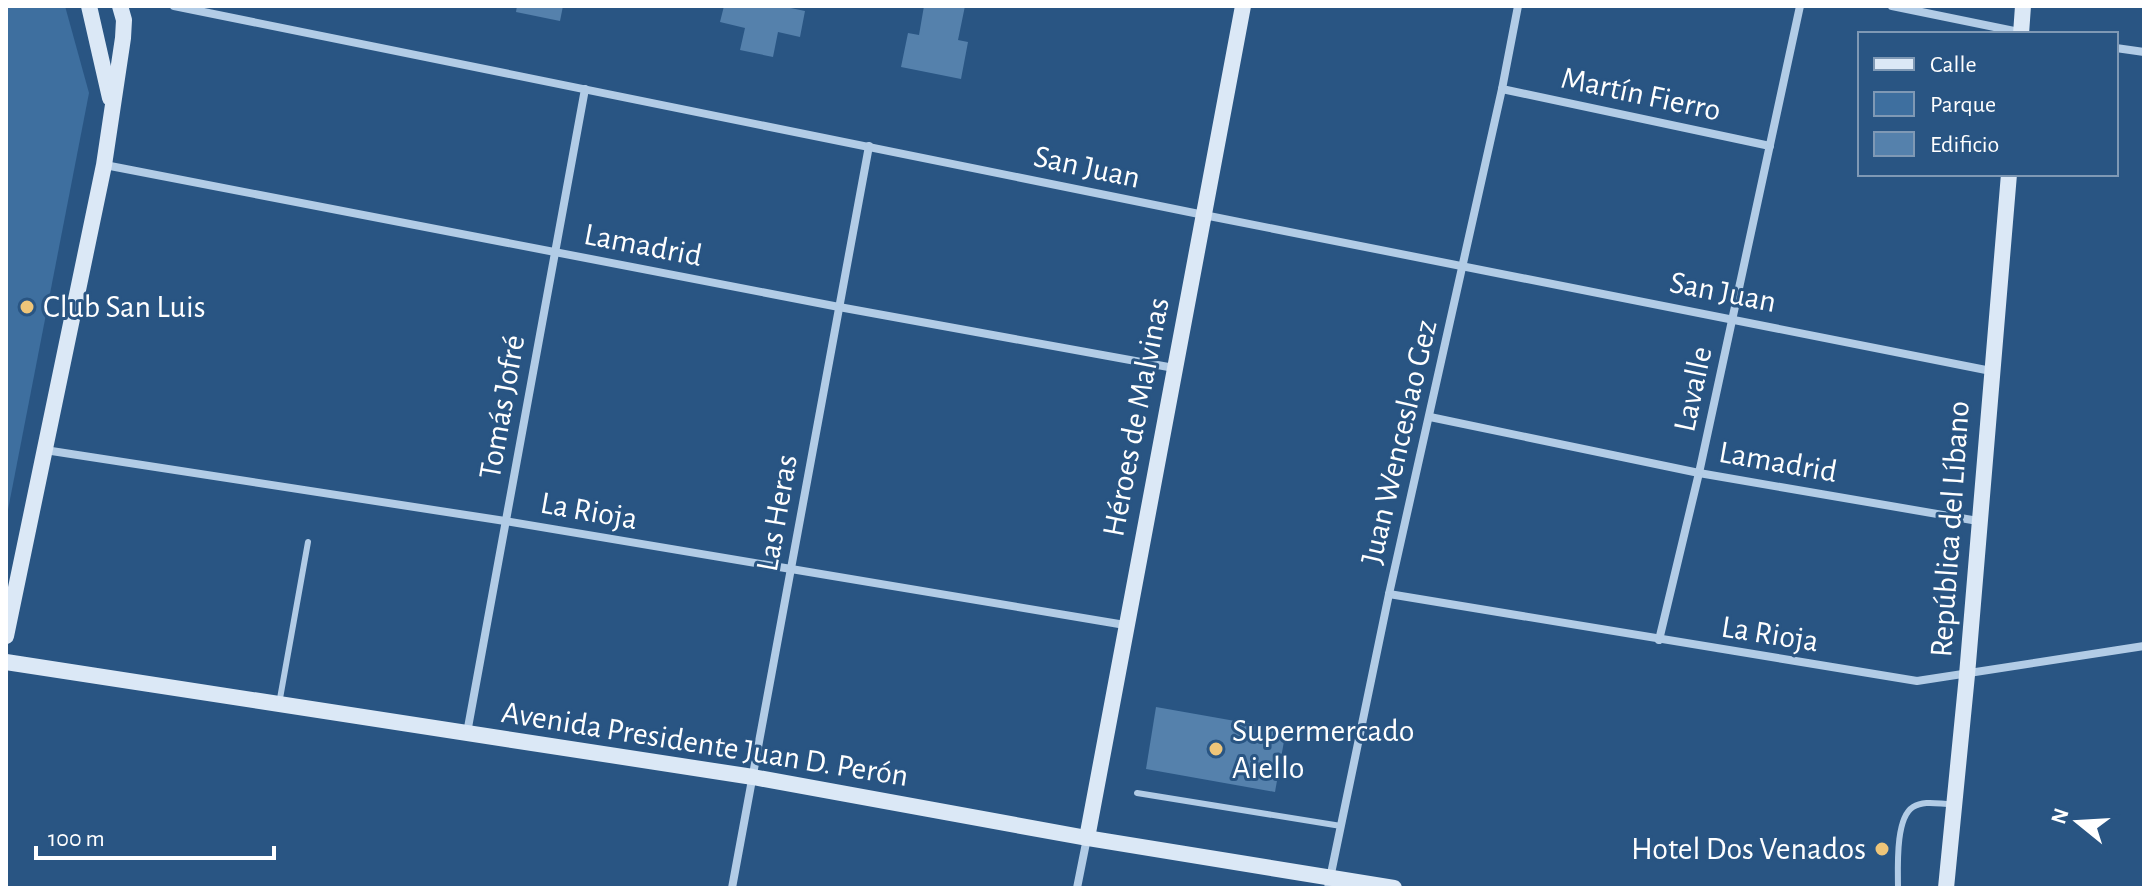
<svg xmlns="http://www.w3.org/2000/svg" width="2150" height="894" font-family="'Alegreya Sans',sans-serif">
<rect width="100%" height="100%" fill="#295583"/>
<path fill="#3e6f9f" d="M6 6H65L89 93 6 520Z"/>
<g fill="#5581ac">
<path d="M517 6H563L560 21 516 12Z"/>
<path d="M724 6H781L805 11 800 37 778 32 773 57 740 50 745 28 720 22Z"/>
<path d="M924 6H965L958 40 968 42 961 79 901 67 908 33 919 35Z"/>
<path d="M1156 707 1286 730 1275 792 1146 769Z"/>
</g>
<g fill="none" stroke-linecap="round" stroke-linejoin="round">
<g stroke="#b2cce6" stroke-width="6">
<path d="M279 704 308 542"/>
<path d="M1137 793 1341 826"/>
<path d="M1898 888C1898 869 1895 818 1913 807 1924 800 1939 804 1951 804"/>
</g>
<g stroke="#b2cce6" stroke-width="8">
<path d="M174 6 1204 215 1991 371"/>
<path d="M1892 6 2024 33"/>
<path d="M2116 48 2144 52"/>
<path d="M1502 89 1770 146"/>
<path d="M105 165 839 307 1174 368"/>
<path d="M1430 417 1699 473 1978 521"/>
<path d="M45 450 505 521 1125 625"/>
<path d="M1389 594 1917 681 2144 646"/>
<path d="M1659 640 1699 473 1800 6"/>
<path d="M467 733 585 89"/>
<path d="M732 888 869 146"/>
<path d="M1077 888 1087 838"/>
<path d="M1328 888 1389 594 1502 89 1518 6"/>
</g>
<g stroke="#dbe8f6" stroke-width="16">
<path d="M89 6 110 98"/>
<path d="M2021 34 2023 6"/>
<path d="M6 636 104 165 123 38 124 20 120 6"/>
<path d="M6 662 753 777 1087 838 1394 888"/>
<path d="M1087 838 1243 6"/>
<path d="M1946 888 1967 675 2009 174"/>
</g>
</g>
<g fill="#eec579" stroke="#295583" stroke-width="3">
<circle cx="27" cy="307" r="8"/>
<circle cx="1216" cy="749" r="8"/>
<circle cx="1882" cy="849" r="8"/>
</g>
<g text-anchor="middle" dominant-baseline="central" stroke-width="6" stroke-linejoin="round" paint-order="stroke">
<g font-size="32" fill="#fff" stroke="#295583">
<text transform="translate(1641 94) rotate(12)">Martín Fierro</text>
<text transform="translate(1087 167) rotate(12)">San Juan</text>
<text transform="translate(643 245) rotate(11)">Lamadrid</text>
<text transform="translate(1723 292) rotate(11)">San Juan</text>
<text transform="translate(1693 389) rotate(-78)">Lavalle</text>
<text transform="translate(502 407) rotate(-80)">Tomás Jofré</text>
<text transform="translate(1136 417) rotate(-79)">Héroes de Malvinas</text>
<text transform="translate(1399 442) rotate(-77)">Juan Wenceslao Gez</text>
<text transform="translate(1778 462) rotate(10)">Lamadrid</text>
<text transform="translate(589 511) rotate(10)">La Rioja</text>
<text transform="translate(777 513) rotate(-80)">Las Heras</text>
<text transform="translate(1950 529) rotate(-86)">República del Líbano</text>
<text transform="translate(1770 634) rotate(9)">La Rioja</text>
<text transform="translate(705 744) rotate(9)">Avenida Presidente Juan D. Perón</text>
</g>
<g font-size="32" fill="#fff" stroke="#295583" text-anchor="start">
<text x="43" y="307">Club San Luis</text>
<text x="1232" y="731">Supermercado<tspan x="1232" dy="37">Aiello</tspan></text>
<text x="1866" y="849" text-anchor="end">Hotel Dos Venados</text>
</g>
</g>
<rect width="2150" height="894" fill="none" stroke="#ffffff" stroke-width="16"/>
<rect x="1858" y="32" width="260" height="144" fill="#295583" stroke="#7f99b5" stroke-width="2"/>
<rect x="1874" y="58" width="40" height="12" fill="#dbe8f6" stroke="#7f99b5" stroke-width="2"/>
<text x="1930" y="72" font-size="24" fill="#ffffff">Calle</text>
<rect x="1874" y="92" width="40" height="24" fill="#3e6f9f" stroke="#7f99b5" stroke-width="2"/>
<text x="1930" y="112" font-size="24" fill="#ffffff">Parque</text>
<rect x="1874" y="132" width="40" height="24" fill="#5581ac" stroke="#7f99b5" stroke-width="2"/>
<text x="1930" y="152" font-size="24" fill="#ffffff">Edificio</text>
<g transform="translate(2078 822) rotate(288)" stroke="#295583" stroke-width="6" paint-order="stroke">
<path d="M0-6L14 30L0 20L-14 30Z" fill="#ffffff"/>
<text y="-12" font-size="22" font-weight="bold" text-anchor="middle" fill="#ffffff">N</text>
</g>
<path d="M36 846v12h238v-12" fill="none" stroke="#ffffff" stroke-width="4"/>
<text x="48" y="846" font-size="24" fill="#ffffff" stroke="#295583" stroke-width="6" paint-order="stroke">100 m</text>
</svg>
